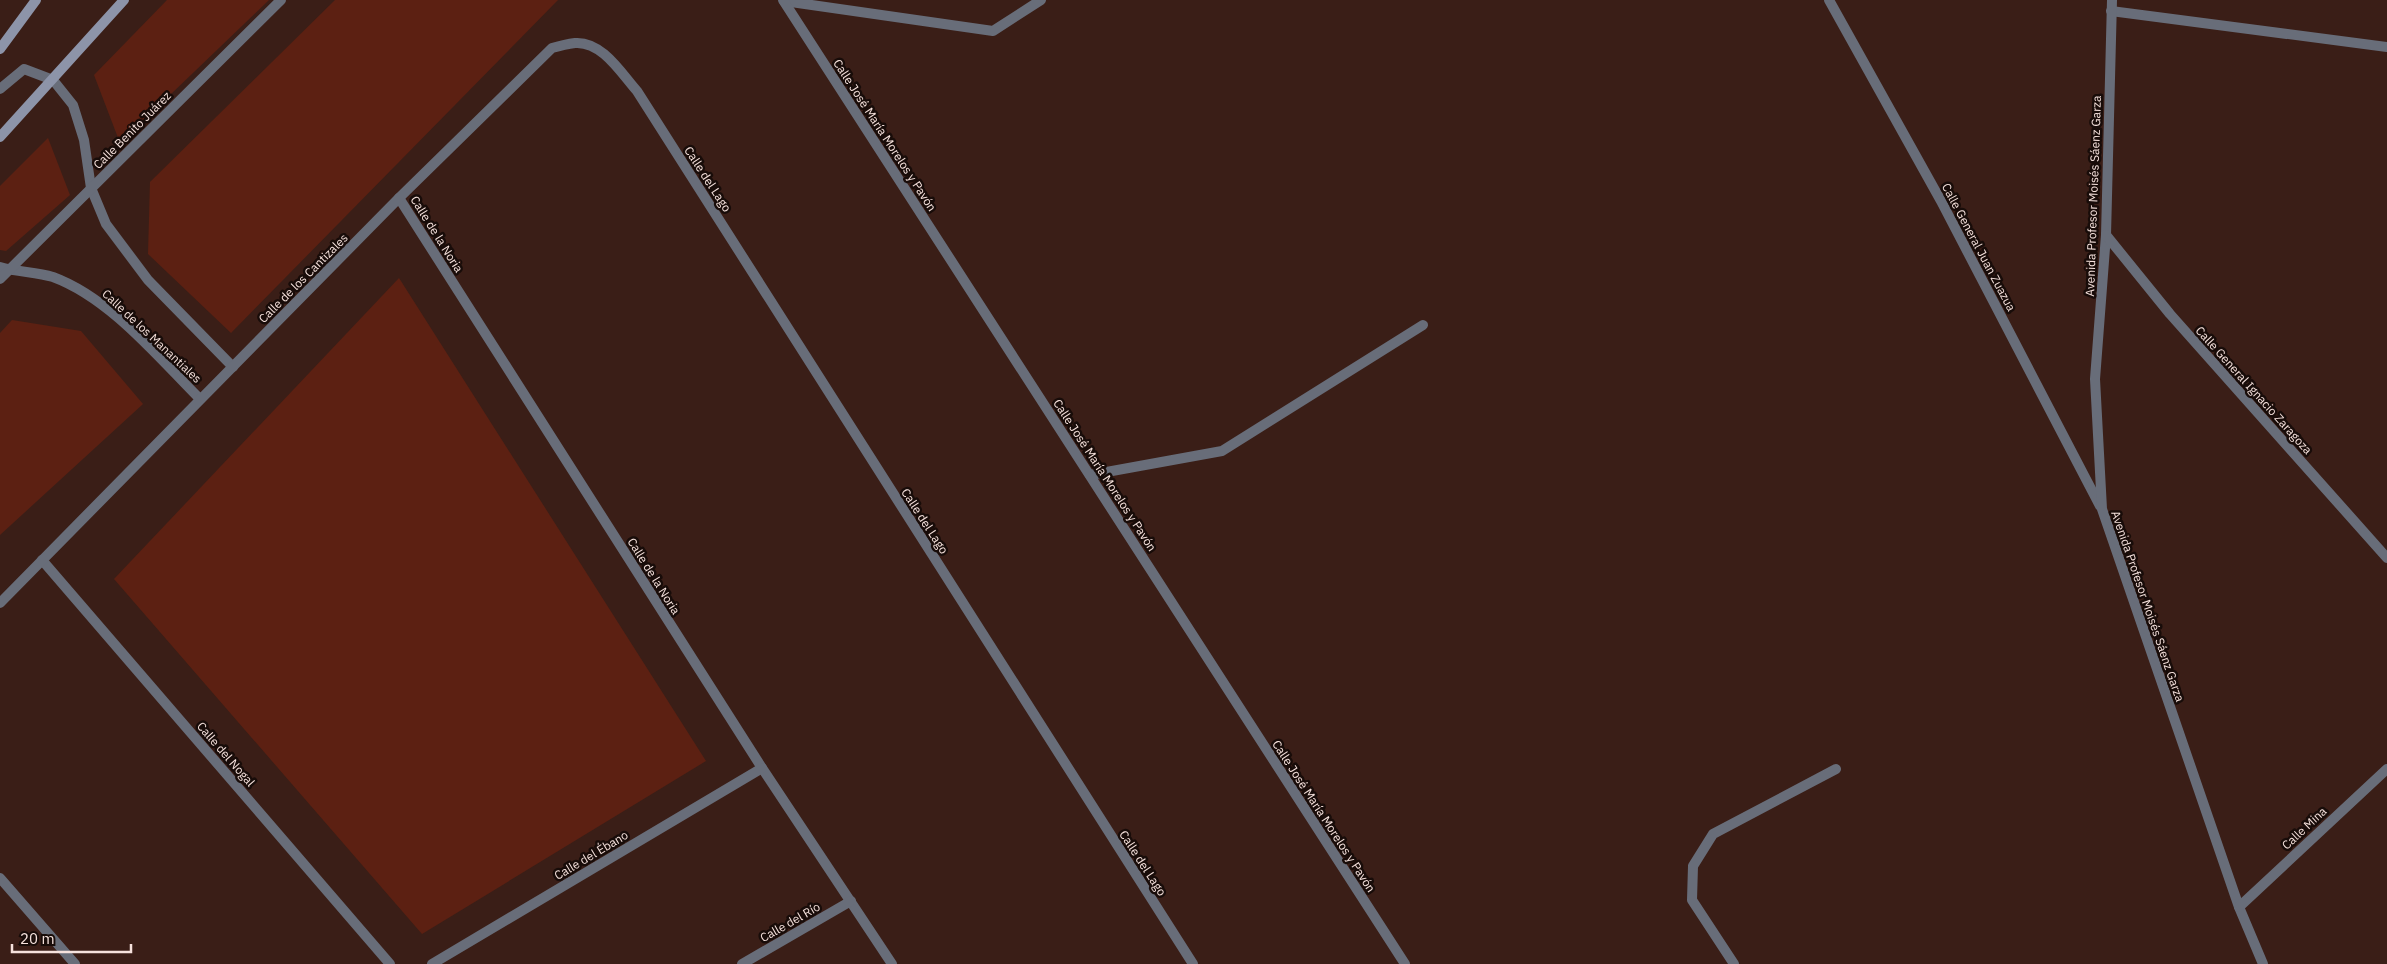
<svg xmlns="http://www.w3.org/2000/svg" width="2387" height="964" font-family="'IBM Plex Sans',sans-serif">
<rect width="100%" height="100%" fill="#3a1e17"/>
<g fill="#5c2012">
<path d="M167 0H269L120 143 94 75Z"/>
<path d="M335 0H558L231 333 148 254 150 182Z"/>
<path d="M48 138 70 195 6 251 0 250V186Z"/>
<path d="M399 278 706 761 422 934 114 579Z"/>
<path d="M12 320 81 331 143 404 0 535V333Z"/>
</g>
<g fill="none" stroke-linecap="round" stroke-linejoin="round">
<g stroke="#686d79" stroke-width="10">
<path d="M784 1 993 31 1041 0"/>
<path d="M2111 11 2387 47"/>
<path d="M1090 475 1222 451 1423 325"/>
<path d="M1734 964 1692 900 1693 866 1713 834 1836 769"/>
</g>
<g stroke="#686d79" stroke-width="10">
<path d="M1829 0 1941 201 2100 506"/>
<path d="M2112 0 2106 235 2095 379 2102 509 2239 907 2263 964"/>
<path d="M0 89 24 69 53 80 73 105 84 140 91 188 106 224 148 280 233 367"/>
<path d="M399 198 762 768 892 964"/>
<path d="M2106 235 2170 314 2387 558"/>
<path d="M0 267C17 272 36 272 53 277 110 298 158 357 200 399"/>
<path d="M0 279 281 0"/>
<path d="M42 560 390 964"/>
<path d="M0 603 399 198 552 48C559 46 567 44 575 43 602 41 621 73 637 91L1193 964"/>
<path d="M0 878 75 964"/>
<path d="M2239 907 2387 769"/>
<path d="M432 964 762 768"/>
<path d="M742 964 851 901"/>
</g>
<path stroke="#686d79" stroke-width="10" d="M783 0 1405 964"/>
<g stroke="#8d94a9" stroke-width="10">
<path d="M0 49 36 0"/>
<path d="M0 137 124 0"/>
</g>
</g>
<g text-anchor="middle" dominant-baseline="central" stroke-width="5" stroke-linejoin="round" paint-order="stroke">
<g font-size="12" fill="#f6e2dd" stroke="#180c09">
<text transform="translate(132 130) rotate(-45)">Calle Benito Juárez</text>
<text transform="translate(885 135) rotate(57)">Calle José María Morelos y Pavón</text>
<text transform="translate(708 179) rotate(57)">Calle del Lago</text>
<text transform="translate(2093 196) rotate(-88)">Avenida Profesor Moisés Sáenz Garza</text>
<text transform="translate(437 234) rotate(58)">Calle de la Noria</text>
<text transform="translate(1979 247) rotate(62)">Calle General Juan Zuazua</text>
<text transform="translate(303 278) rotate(-45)">Calle de los Cantizales</text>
<text transform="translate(152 336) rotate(43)">Calle de los Manantiales</text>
<text transform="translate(2254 390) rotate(48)">Calle General Ignacio Zaragoza</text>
<text transform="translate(1105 475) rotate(57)">Calle José María Morelos y Pavón</text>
<text transform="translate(925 521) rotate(57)">Calle del Lago</text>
<text transform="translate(654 576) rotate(58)">Calle de la Noria</text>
<text transform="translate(2148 606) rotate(71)">Avenida Profesor Moisés Sáenz Garza</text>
<text transform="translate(226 754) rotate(49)">Calle del Nogal</text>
<text transform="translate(1324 816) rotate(57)">Calle José María Morelos y Pavón</text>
<text transform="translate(2304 828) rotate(-43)">Calle Mina</text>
<text transform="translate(591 855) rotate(-31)">Calle del Ébano</text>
<text transform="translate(1143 863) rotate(57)">Calle del Lago</text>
<text transform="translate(790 922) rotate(-30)">Calle del Río</text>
</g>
</g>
<path d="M12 944v8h119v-8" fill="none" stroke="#f6e2dd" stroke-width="2.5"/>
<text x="20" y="944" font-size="15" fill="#f6e2dd" stroke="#180c09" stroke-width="4" paint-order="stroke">20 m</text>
</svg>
